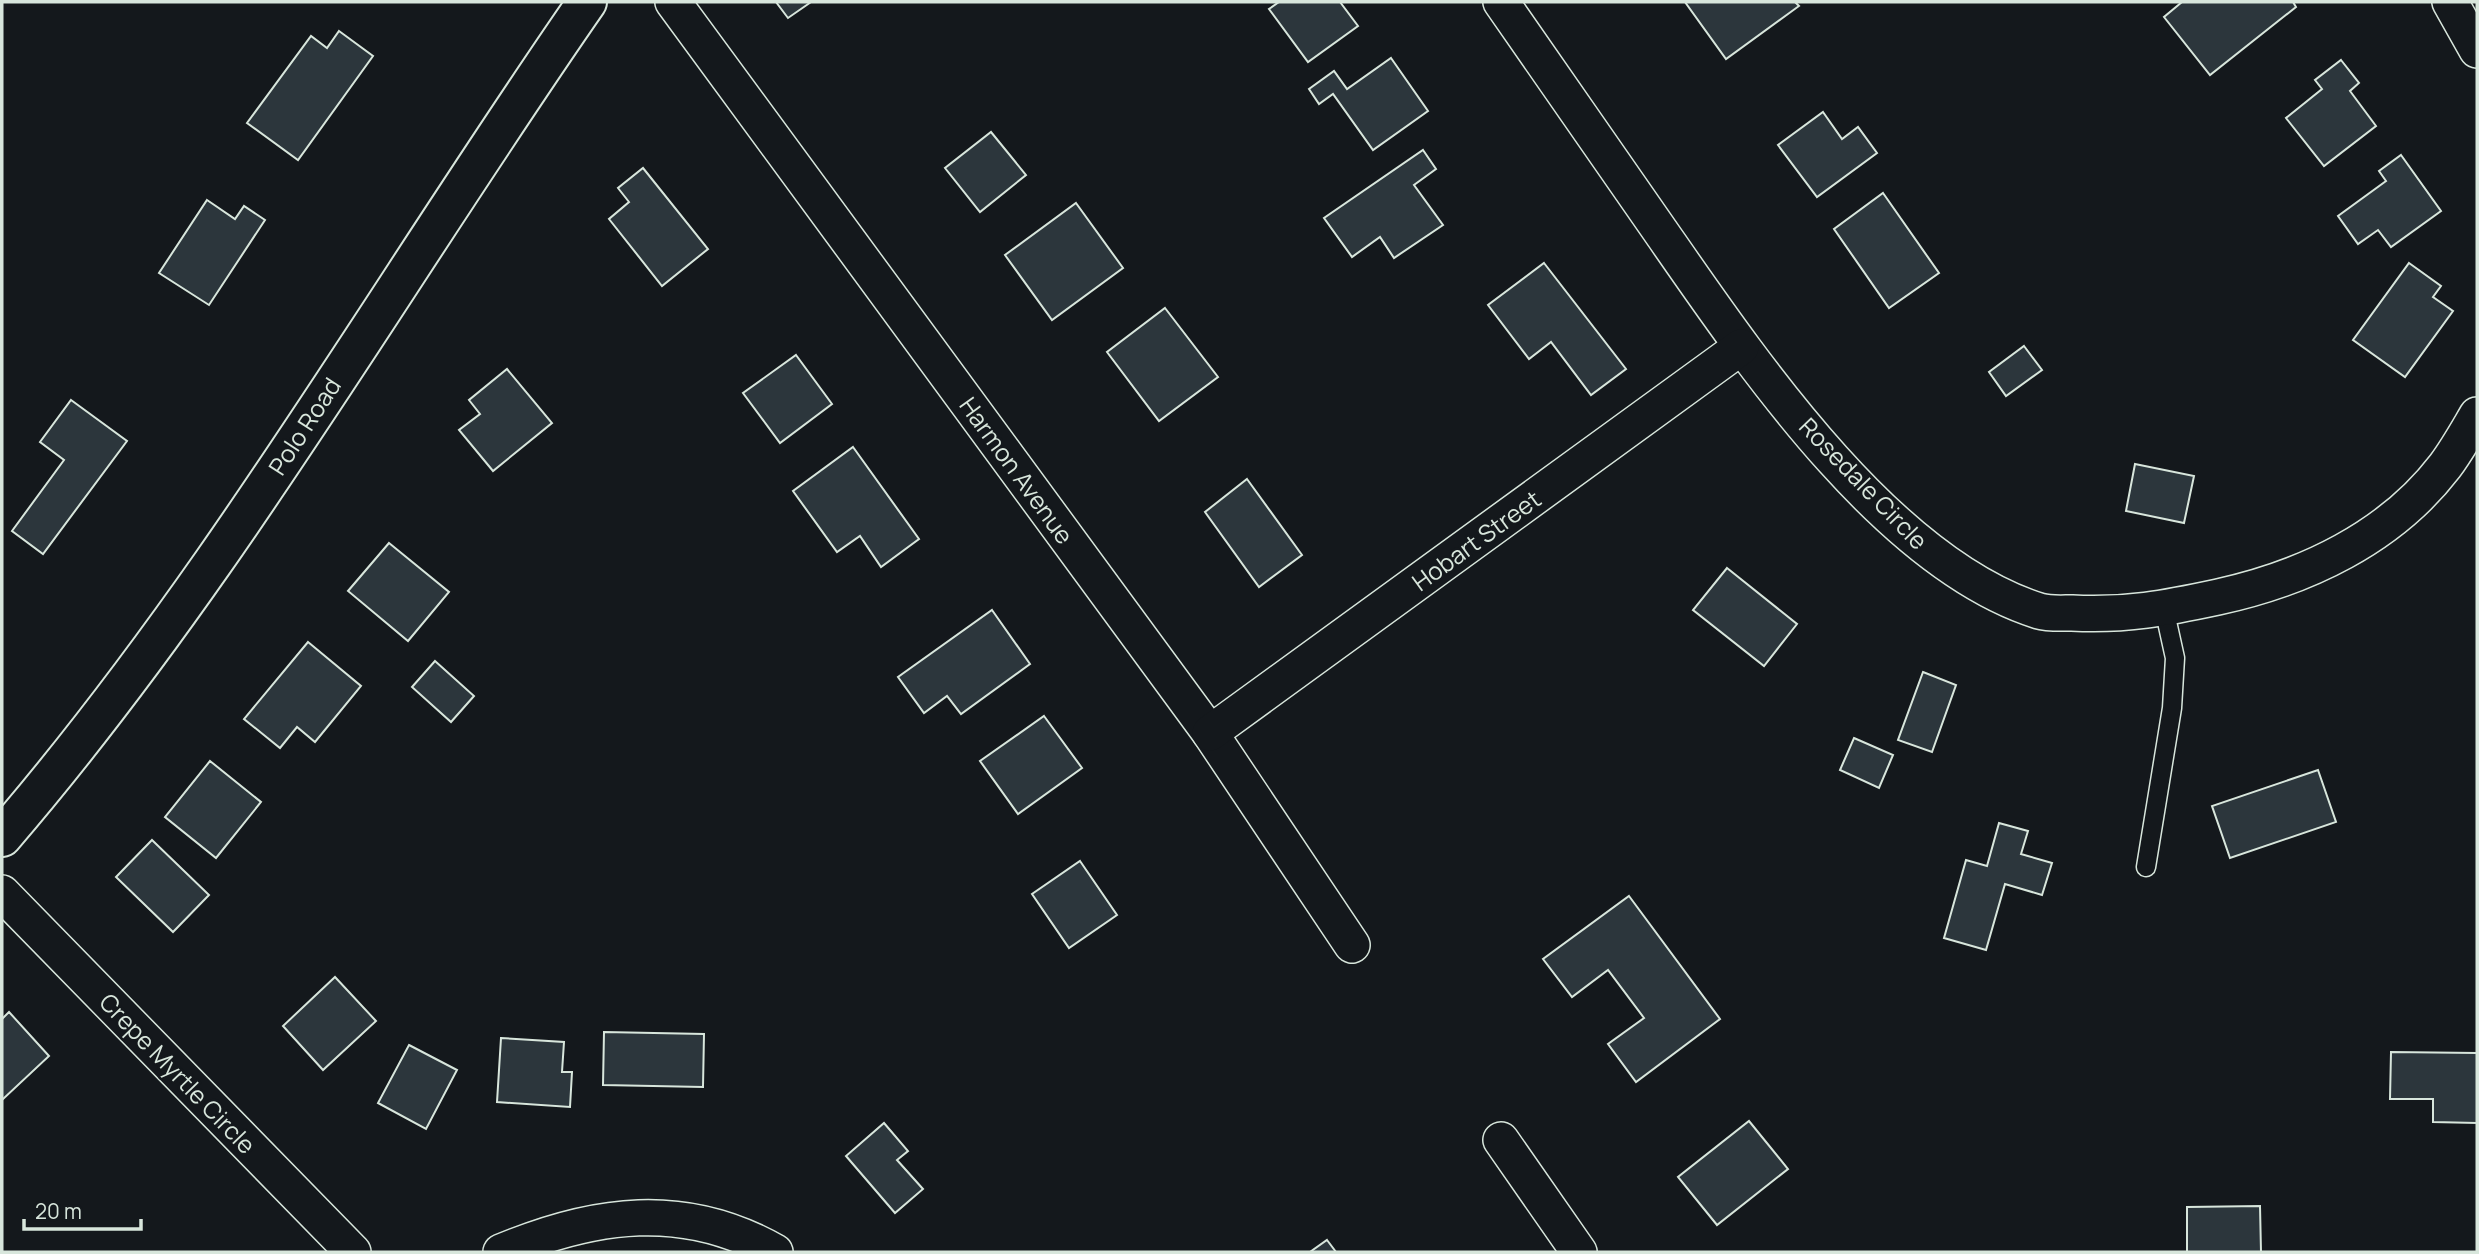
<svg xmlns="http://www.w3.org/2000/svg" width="2479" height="1254" font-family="Manrope,sans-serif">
<rect width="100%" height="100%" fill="#14181c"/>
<g fill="#2c363c" stroke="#d8e6dc" stroke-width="2">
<path d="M776 2H811L788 18Z"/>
<path d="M1279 2H1340L1358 26 1308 62 1269 9Z"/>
<path d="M1685 2H1795L1799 6 1726 59Z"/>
<path d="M2182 2H2293L2296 7 2210 75 2164 17Z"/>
<path d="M339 31 373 56 298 160 247 123 311 36 327 48Z"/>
<path d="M1391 58 1428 111 1373 150 1333 94 1319 104 1309 89 1334 71 1347 89Z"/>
<path d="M2341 60 2359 83 2350 91 2376 126 2324 166 2286 118 2322 89 2315 80Z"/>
<path d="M1823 112 1842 139 1858 127 1877 153 1817 197 1778 145Z"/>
<path d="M991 132 1026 175 980 212 945 168Z"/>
<path d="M1423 150 1436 169 1414 185 1443 225 1394 258 1380 237 1352 257 1324 218Z"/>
<path d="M2401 155 2441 211 2391 247 2378 230 2358 244 2338 216 2386 181 2379 171Z"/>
<path d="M643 168 708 249 662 286 609 219 629 202 618 188Z"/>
<path d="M1883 193 1939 273 1889 308 1834 229Z"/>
<path d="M207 200 235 219 244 206 265 220 209 305 159 273Z"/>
<path d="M1076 203 1123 268 1052 320 1005 255Z"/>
<path d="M1544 263 1626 369 1591 395 1551 342 1529 359 1488 305Z"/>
<path d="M2409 263 2441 286 2433 297 2453 311 2405 377 2353 340Z"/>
<path d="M1165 308 1218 377 1159 421 1107 352Z"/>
<path d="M2024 346 2042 370 2006 396 1989 372Z"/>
<path d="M796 355 832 404 780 443 743 393Z"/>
<path d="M507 369 552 423 493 471 459 430 480 414 469 400Z"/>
<path d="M71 400 127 441 43 554 12 531 64 460 40 442Z"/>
<path d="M853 447 919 539 881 567 860 536 837 552 793 491Z"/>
<path d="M2135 464 2194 476 2184 523 2126 511Z"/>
<path d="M1247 479 1302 555 1259 587 1205 512Z"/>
<path d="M389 543 449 592 408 641 348 591Z"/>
<path d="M1727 568 1797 624 1764 666 1693 610Z"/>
<path d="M992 610 1030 664 961 714 947 696 924 713 898 677Z"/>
<path d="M308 642 361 686 315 742 297 727 280 748 244 719Z"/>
<path d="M435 661 474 696 451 722 412 687Z"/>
<path d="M1923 672 1956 685 1932 752 1898 740Z"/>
<path d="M1044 716 1082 768 1018 814 980 761Z"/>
<path d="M1854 738 1893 755 1879 788 1840 770Z"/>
<path d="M210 761 261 802 216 858 165 817Z"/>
<path d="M2318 770 2336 822 2230 858 2212 806Z"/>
<path d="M1999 823 2028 831 2021 854 2052 863 2042 895 2005 884 1986 950 1944 938 1966 860 1987 866Z"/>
<path d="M152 840 209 895 173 932 116 877Z"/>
<path d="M1080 861 1117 915 1069 948 1032 894Z"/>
<path d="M1629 896 1720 1019 1636 1082 1608 1044 1644 1018 1608 970 1572 997 1543 959Z"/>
<path d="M335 977 376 1021 323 1070 283 1026Z"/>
<path d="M9 1012 49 1056 2 1100V1019Z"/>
<path d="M604 1032 704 1034 703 1087 603 1085Z"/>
<path d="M501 1038 564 1042 562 1072H572L570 1107 497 1102Z"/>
<path d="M409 1045 457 1070 426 1129 378 1103Z"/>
<path d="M2391 1052 2477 1053V1123L2433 1122V1099H2390Z"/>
<path d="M1749 1121 1788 1169 1717 1225 1678 1177Z"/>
<path d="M884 1123 908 1151 897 1160 923 1189 895 1213 846 1156Z"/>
<path d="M2260 1206 2261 1252H2187V1207Z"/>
<path d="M1327 1240 1336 1252H1310Z"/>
</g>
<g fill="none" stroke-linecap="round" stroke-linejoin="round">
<g stroke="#d8e6dc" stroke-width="21">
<path id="service" d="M2146 867 2172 708 2175 658 2164 608"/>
</g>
<g stroke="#d8e6dc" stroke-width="38">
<g id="minor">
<path d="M673 2 1210 733 1352 945"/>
<path d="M1501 2C1552 75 1603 149 1654 222 1744 351 1883 562 2039 611 2049 614 2062 613 2072 613 2125 616 2167 608 2218 597 2305 578 2390 538 2445 466 2457 450 2467 432 2477 415"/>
<path d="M2450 2 2477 50"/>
<path d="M1210 733 1741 347"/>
<path d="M2 893 353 1252"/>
<path d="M1501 1140 1579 1252"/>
<path d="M501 1252C594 1213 684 1200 775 1252"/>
</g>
</g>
<g stroke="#d8e6dc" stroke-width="42">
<path id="secondary" d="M2 837C224 579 393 281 587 2"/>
</g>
<use href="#service" stroke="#14181c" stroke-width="18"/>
<use href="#minor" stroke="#14181c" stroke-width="35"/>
<use href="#secondary" stroke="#14181c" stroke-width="38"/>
</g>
<g text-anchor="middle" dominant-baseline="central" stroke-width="5" stroke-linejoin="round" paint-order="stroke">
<g font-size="24" fill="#d8e6dc" stroke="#14181c">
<text transform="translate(304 426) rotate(-57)">Polo Road</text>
<text transform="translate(1017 470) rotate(54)">Harmon Avenue</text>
<text transform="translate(1864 483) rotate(46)">Rosedale Circle</text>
<text transform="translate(1476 540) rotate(-36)">Hobart Street</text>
<text transform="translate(178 1073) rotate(46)">Crepe Myrtle Circle</text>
</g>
</g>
<rect width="2479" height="1254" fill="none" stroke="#d8e6dc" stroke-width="7"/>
<path d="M24 1219v10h117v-10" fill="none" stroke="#d8e6dc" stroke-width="3.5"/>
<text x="35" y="1219" font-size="21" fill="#d8e6dc" stroke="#14181c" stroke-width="5" paint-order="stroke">20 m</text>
</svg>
